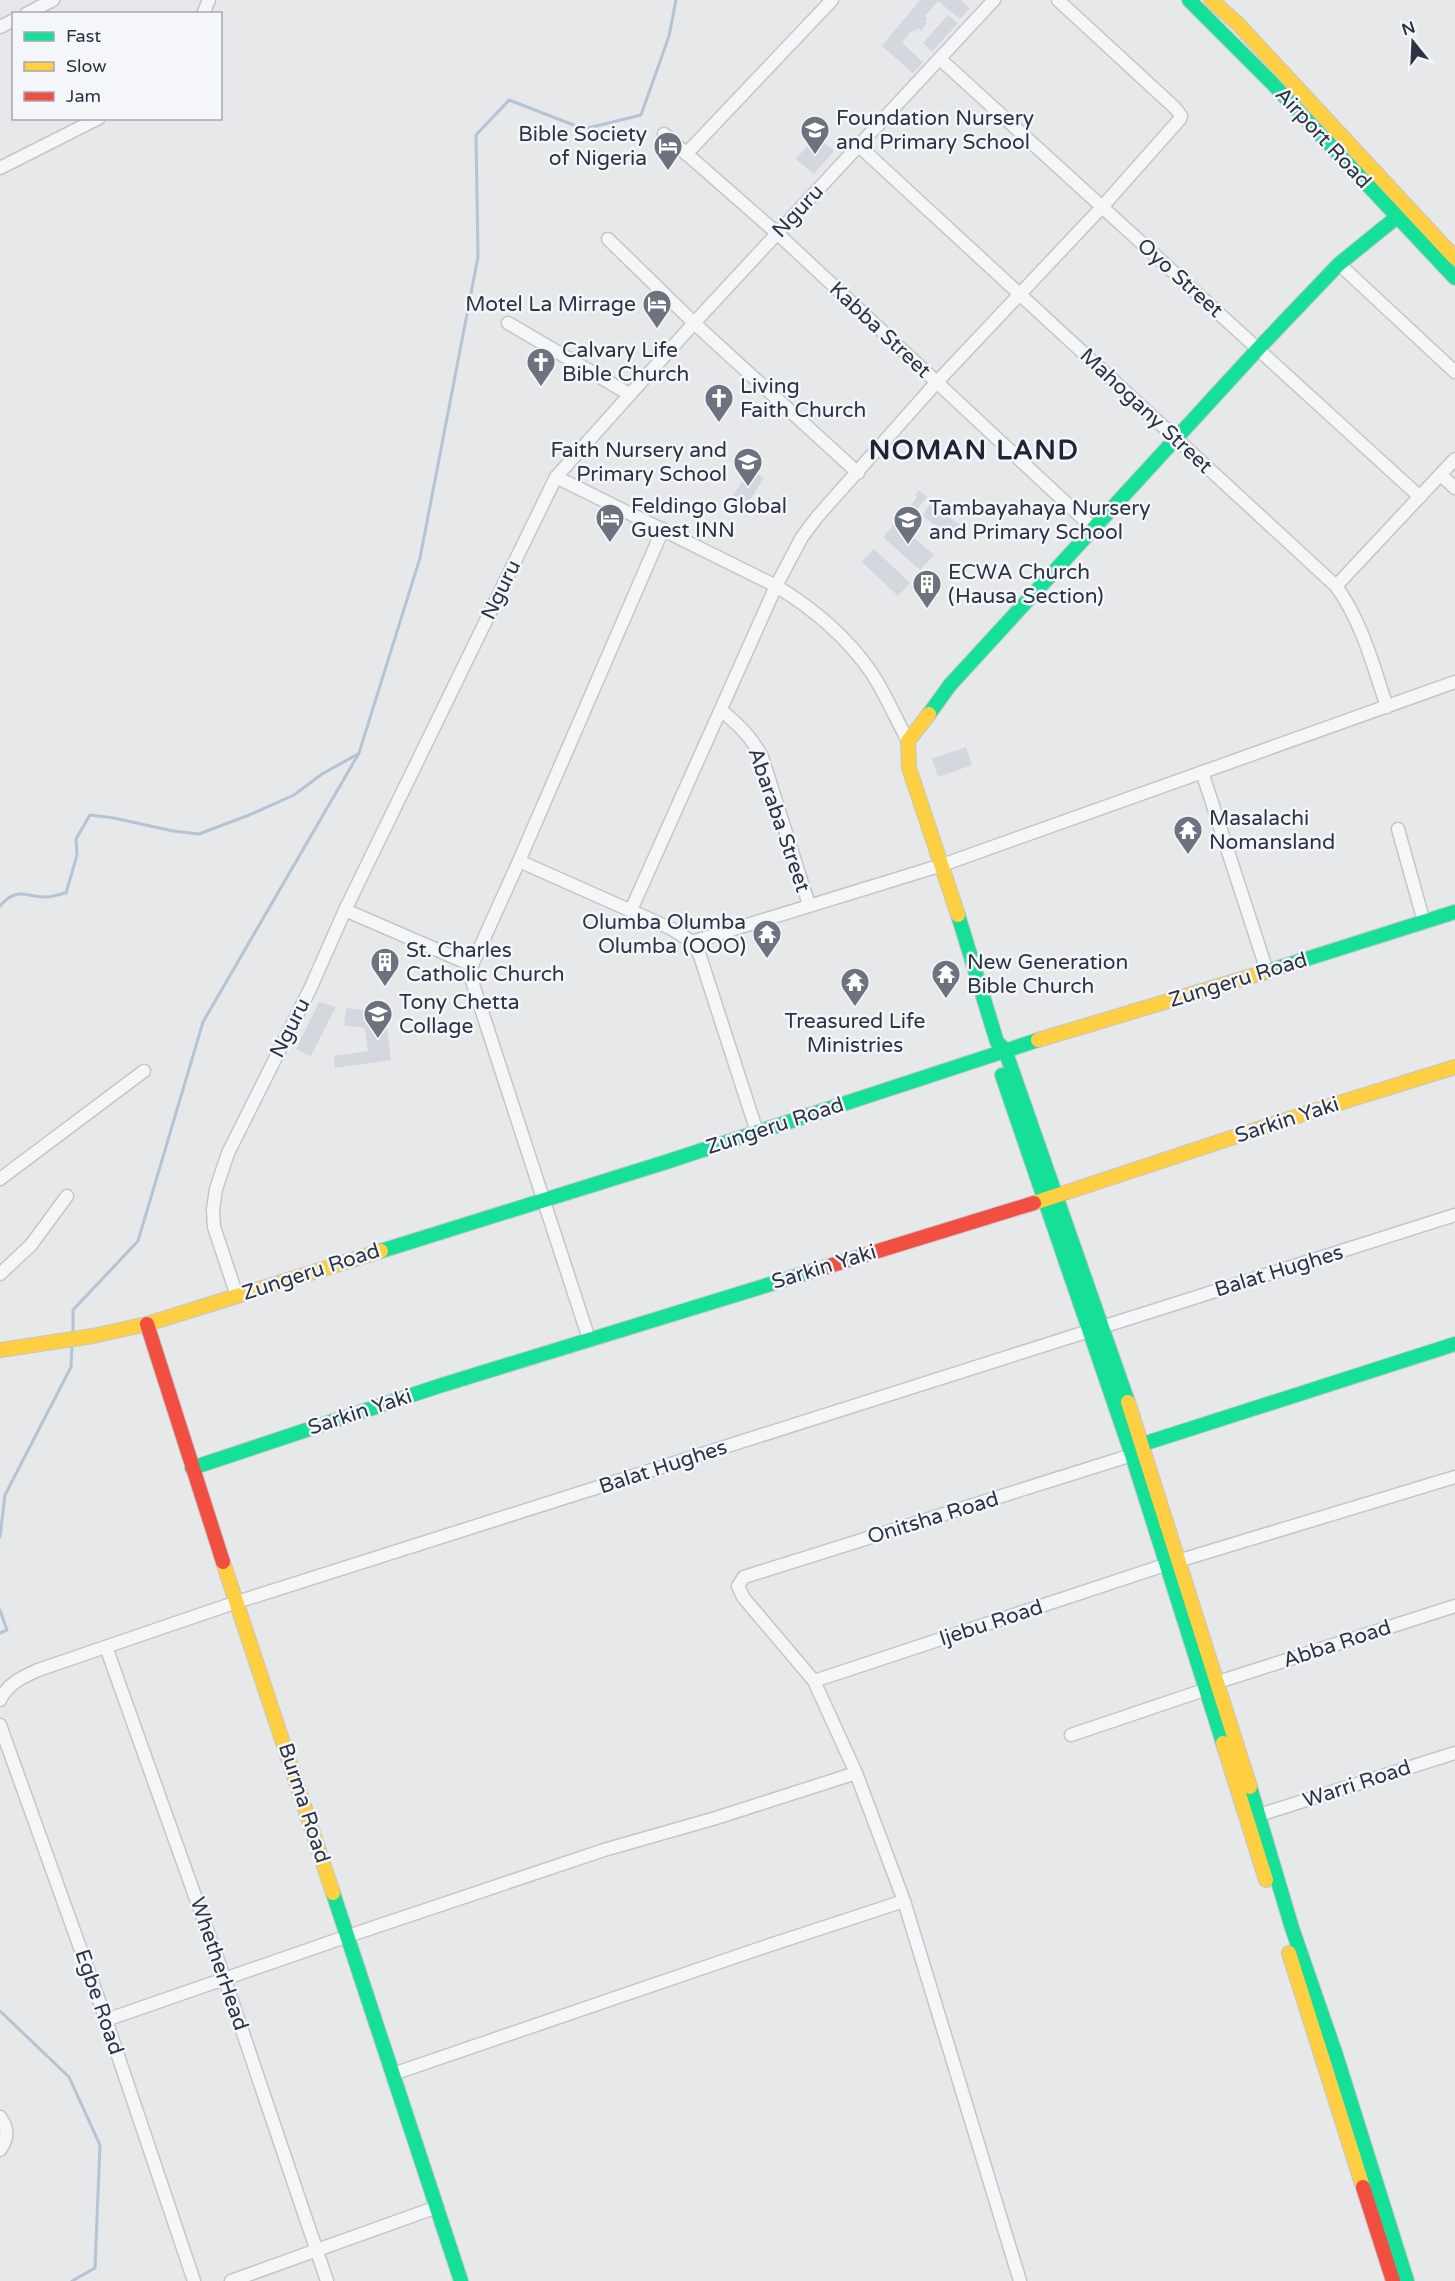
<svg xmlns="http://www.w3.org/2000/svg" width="1455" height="2281" font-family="'Varela Round',sans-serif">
<rect width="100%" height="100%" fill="#e6e8ea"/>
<g fill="#d4d7dd">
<path d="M920 0H960L970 8 960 19 938 1 925 16 927 18 925 21 927 23 921 31 918 28 914 31 912 30 902 43 923 62 913 73 882 46Z"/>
<path d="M948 15 958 23 932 52 923 43Z"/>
<path d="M816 136 834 151 814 174 796 159Z"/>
<path d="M750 469 764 478 746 506 732 497Z"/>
<path d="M919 490 927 497 907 521 902 517 917 497 915 495Z"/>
<path d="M930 503 961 526 952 538 923 516Z"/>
<path d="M896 522 934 555 920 570 883 537Z"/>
<path d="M874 549 910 583 898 596 862 562Z"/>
<path d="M966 747 972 765 938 777 932 759Z"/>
<path d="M319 1002 336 1007 311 1056 296 1049Z"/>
<path d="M346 1008 369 1011 370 1014 385 1012 391 1060 335 1068 334 1056 368 1051 365 1028 344 1025Z"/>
</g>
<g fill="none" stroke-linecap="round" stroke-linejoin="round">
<g stroke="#b4c4d5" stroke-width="3">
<path d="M0 906C18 885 27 898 46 897 53 897 60 894 66 893L77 855 76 839 90 815 114 818 173 831 199 834 249 815 294 795 322 774 358 754"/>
<path d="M73 1333V1310L138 1241 203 1022 359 753 420 558 478 257 476 135 509 100 584 129 641 115 669 36 676 0"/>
<path d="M0 1537 5 1495 71 1367 72 1345"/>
<path d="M0 1610 7 1630 0 1633"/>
<path d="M0 2011 69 2077 100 2145 95 2268 72 2281"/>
</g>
<g stroke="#c4c6c8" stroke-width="15">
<g id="street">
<path d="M26 14 53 0"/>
<path d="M203 14 209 0"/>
<path d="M0 27 14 20"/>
<path d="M940 59 1420 497"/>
<path d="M664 134 778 234 1094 529"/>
<path d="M859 146 1336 586C1362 622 1373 665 1387 707"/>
<path d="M686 154 832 0"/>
<path d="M0 168 99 118"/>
<path d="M608 239 694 323 858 473"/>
<path d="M1339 264 1455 372"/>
<path d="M508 323 629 394"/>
<path d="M1441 475 1455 488"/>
<path d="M556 477 776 586C814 609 846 636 871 672 885 693 896 719 908 741"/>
<path d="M1336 586 1455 459"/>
<path d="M722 711C739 725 752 738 762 757L809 905"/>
<path d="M1202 772 1267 971"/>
<path d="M1398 829 1424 922"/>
<path d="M519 861 672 929 692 942 700 956 757 1132"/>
<path d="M345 910 472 965"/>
<path d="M631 910 776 586 802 537 817 517 936 383 1102 207 1180 119 1181 116 1175 108 1058 0"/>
<path d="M692 942 942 865 1455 682"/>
<path d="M0 1179 144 1071"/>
<path d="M0 1274 31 1245 67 1196"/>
<path d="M237 1296 214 1227 213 1209 216 1189 228 1153 311 987 345 910 556 477 694 323 994 0"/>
<path d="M1102 1327 1455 1215"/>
<path d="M589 1339 472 981V965L519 861 663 529"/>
<path d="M1181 1560 1455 1477"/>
<path d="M106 1647 225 1980 327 2281"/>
<path d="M814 1681 1168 1564"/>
<path d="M1218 1682 1455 1606"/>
<path d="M0 1700C8 1683 23 1677 38 1670L237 1602 1089 1331"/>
<path d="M0 1725 106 2020 194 2281"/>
<path d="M1071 1735 1207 1689"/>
<path d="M1259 1815 1455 1753"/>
<path d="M106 2020 348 1936 604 1850 716 1818 856 1773"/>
<path d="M393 2074 758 1949 904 1901"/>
<path d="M0 2117C9 2129 8 2138 0 2150"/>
<path d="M231 2281 437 2207"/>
<path d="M1020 2281 904 1901 856 1773 814 1681 743 1597 738 1586 744 1577 1132 1455"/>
</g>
</g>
<g stroke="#c4c6c8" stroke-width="16">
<g id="fast">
<path d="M1189 0 1271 82 1455 278"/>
<path d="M929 714 950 685 1258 349 1339 264 1397 217"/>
<path d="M958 915 997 1042 1005 1050 1128 1402"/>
<path d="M1262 973 1455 912"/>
<path d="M1002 1075 1132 1455 1223 1743"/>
<path d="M381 1251 666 1162 1038 1040"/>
<path d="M1143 1444 1455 1344"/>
<path d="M192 1468 439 1386 826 1267"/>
<path d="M1250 1787 1292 1928 1336 2055 1407 2281"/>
<path d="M333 1893 461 2281"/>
</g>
</g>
<g stroke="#c4c6c8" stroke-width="16">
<g id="slow">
<path d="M1211 0 1238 24 1455 258"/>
<path d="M929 714 908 741 909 768 958 915"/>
<path d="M1038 1040 1262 973"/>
<path d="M1034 1203 1307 1113 1455 1067"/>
<path d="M0 1350 93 1336 147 1324 381 1251"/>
<path d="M1128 1402 1250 1787"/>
<path d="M223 1562 333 1893"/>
<path d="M1223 1743 1266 1880"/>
<path d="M1289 1953 1363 2187"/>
</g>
</g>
<g stroke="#c4c6c8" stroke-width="16">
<g id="jam">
<path d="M826 1267 1034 1203"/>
<path d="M147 1324 223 1562"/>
<path d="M1363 2187 1393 2281"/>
</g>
</g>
<use href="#street" stroke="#f5f6f7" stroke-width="12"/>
<use href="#fast" stroke="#16e098" stroke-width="14"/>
<use href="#slow" stroke="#ffcf43" stroke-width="14"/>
<use href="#jam" stroke="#f24e42" stroke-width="14"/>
</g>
<defs>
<g id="school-pin" transform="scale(1.5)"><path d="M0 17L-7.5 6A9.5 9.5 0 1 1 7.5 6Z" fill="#6c737f" stroke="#f4f6f9"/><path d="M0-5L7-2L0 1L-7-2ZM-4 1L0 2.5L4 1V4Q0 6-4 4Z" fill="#fff"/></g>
<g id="hotel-pin" transform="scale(1.5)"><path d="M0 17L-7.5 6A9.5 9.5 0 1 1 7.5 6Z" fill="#6c737f" stroke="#f4f6f9"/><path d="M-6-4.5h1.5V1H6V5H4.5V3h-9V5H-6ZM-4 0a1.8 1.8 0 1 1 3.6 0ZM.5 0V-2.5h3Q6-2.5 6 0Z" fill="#fff"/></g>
<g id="church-pin" transform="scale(1.5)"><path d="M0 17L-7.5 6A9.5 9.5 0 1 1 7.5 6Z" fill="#6c737f" stroke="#f4f6f9"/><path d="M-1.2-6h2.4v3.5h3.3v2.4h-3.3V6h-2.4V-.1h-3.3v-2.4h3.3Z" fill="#fff"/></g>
<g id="building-pin" transform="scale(1.5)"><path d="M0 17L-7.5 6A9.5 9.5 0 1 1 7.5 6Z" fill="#6c737f" stroke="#f4f6f9"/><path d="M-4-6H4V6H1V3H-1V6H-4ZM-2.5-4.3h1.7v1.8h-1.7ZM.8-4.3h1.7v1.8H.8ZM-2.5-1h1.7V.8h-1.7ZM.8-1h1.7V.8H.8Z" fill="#fff"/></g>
<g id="temple-pin" transform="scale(1.5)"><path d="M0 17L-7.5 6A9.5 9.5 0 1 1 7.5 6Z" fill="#6c737f" stroke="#f4f6f9"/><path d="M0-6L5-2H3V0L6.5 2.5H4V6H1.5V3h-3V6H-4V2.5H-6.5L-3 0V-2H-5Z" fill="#fff"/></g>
</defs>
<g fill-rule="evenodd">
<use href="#school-pin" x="815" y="130"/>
<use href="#hotel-pin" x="668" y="146"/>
<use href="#hotel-pin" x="657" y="304"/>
<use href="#church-pin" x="541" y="362"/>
<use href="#church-pin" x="719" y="398"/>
<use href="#school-pin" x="748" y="462"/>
<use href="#hotel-pin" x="610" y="518"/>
<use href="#school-pin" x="908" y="520"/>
<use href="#building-pin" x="927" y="584"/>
<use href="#temple-pin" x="1188" y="830"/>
<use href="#temple-pin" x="767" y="934"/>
<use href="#building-pin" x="385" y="962"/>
<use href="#temple-pin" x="946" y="974"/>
<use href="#temple-pin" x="855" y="982"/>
<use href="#school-pin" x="378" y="1014"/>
</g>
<g text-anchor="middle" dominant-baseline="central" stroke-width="5" stroke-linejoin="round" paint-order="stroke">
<g font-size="21" fill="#2b3445" stroke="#f4f6f9" text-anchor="start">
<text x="836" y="118">Foundation Nursery<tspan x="836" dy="24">and Primary School</tspan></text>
<text x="647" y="134" text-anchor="end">Bible Society<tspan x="647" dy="24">of Nigeria</tspan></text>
<text x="636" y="304" text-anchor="end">Motel La Mirrage</text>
<text x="562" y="350">Calvary Life<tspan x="562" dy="24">Bible Church</tspan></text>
<text x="740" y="386">Living<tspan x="740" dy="24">Faith Church</tspan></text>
<text x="727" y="450" text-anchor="end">Faith Nursery and<tspan x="727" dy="24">Primary School</tspan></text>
<text x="631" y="506">Feldingo Global<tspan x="631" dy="24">Guest INN</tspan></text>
<text x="929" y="508">Tambayahaya Nursery<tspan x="929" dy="24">and Primary School</tspan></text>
<text x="948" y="572">ECWA Church<tspan x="948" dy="24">(Hausa Section)</tspan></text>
<text x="1209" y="818">Masalachi<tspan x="1209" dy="24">Nomansland</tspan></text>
<text x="746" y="922" text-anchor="end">Olumba Olumba<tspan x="746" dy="24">Olumba (OOO)</tspan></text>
<text x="406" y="950">St. Charles<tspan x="406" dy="24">Catholic Church</tspan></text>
<text x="967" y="962">New Generation<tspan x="967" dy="24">Bible Church</tspan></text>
<text x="399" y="1002">Tony Chetta<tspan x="399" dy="24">Collage</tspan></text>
<text x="855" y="1021" text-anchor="middle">Treasured Life<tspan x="855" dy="24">Ministries</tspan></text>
</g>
<g font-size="21" fill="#2b3445" stroke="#f4f6f9">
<text transform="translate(1323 138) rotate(47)">Airport Road</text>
<text transform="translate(798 211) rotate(-47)">Nguru</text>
<text transform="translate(1180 278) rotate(42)">Oyo Street</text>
<text transform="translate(880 330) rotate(43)">Kabba Street</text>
<text transform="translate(1146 411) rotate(43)">Mahogany Street</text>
<text transform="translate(501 590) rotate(-64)">Nguru</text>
<text transform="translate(779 820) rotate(71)">Abaraba Street</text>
<text transform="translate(1238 980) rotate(-17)">Zungeru Road</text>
<text transform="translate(290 1028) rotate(-63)">Nguru</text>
<text transform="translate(1287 1120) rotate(-18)">Sarkin Yaki</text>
<text transform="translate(775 1126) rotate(-18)">Zungeru Road</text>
<text transform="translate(824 1267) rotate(-17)">Sarkin Yaki</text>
<text transform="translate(1279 1271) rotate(-17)">Balat Hughes</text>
<text transform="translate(311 1272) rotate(-18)">Zungeru Road</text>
<text transform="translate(360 1412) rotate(-18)">Sarkin Yaki</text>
<text transform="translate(663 1467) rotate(-18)">Balat Hughes</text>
<text transform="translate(933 1518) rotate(-17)">Onitsha Road</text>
<text transform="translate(991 1623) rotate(-18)">Ijebu Road</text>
<text transform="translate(1337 1644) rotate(-18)">Abba Road</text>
<text transform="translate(1357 1784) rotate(-18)">Warri Road</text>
<text transform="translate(304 1803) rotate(72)">Burma Road</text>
<text transform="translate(219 1964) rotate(71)">WhetherHead</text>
<text transform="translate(99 2002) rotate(71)">Egbe Road</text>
</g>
<g font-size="27" font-weight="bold" letter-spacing="1.5" fill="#1d2536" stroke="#f4f6f9">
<text x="974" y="450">NOMAN LAND</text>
</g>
</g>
<rect x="12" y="12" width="210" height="108" fill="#f4f6f9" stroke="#a4a8b1" stroke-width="1.5"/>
<rect x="24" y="32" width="30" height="9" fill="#16e098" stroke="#a4a8b1" stroke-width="1.5"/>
<text x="66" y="42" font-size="18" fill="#2b3445">Fast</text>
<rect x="24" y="62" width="30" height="9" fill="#ffcf43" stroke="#a4a8b1" stroke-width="1.5"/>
<text x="66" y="72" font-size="18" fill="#2b3445">Slow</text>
<rect x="24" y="92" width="30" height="9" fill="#f24e42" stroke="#a4a8b1" stroke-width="1.5"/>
<text x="66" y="102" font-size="18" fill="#2b3445">Jam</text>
<g transform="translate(1413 42) rotate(342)" stroke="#f4f6f9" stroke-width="4.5" paint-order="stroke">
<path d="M0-4.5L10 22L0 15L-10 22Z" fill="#2b3445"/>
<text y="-9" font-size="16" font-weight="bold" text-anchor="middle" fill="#2b3445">N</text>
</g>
</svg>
